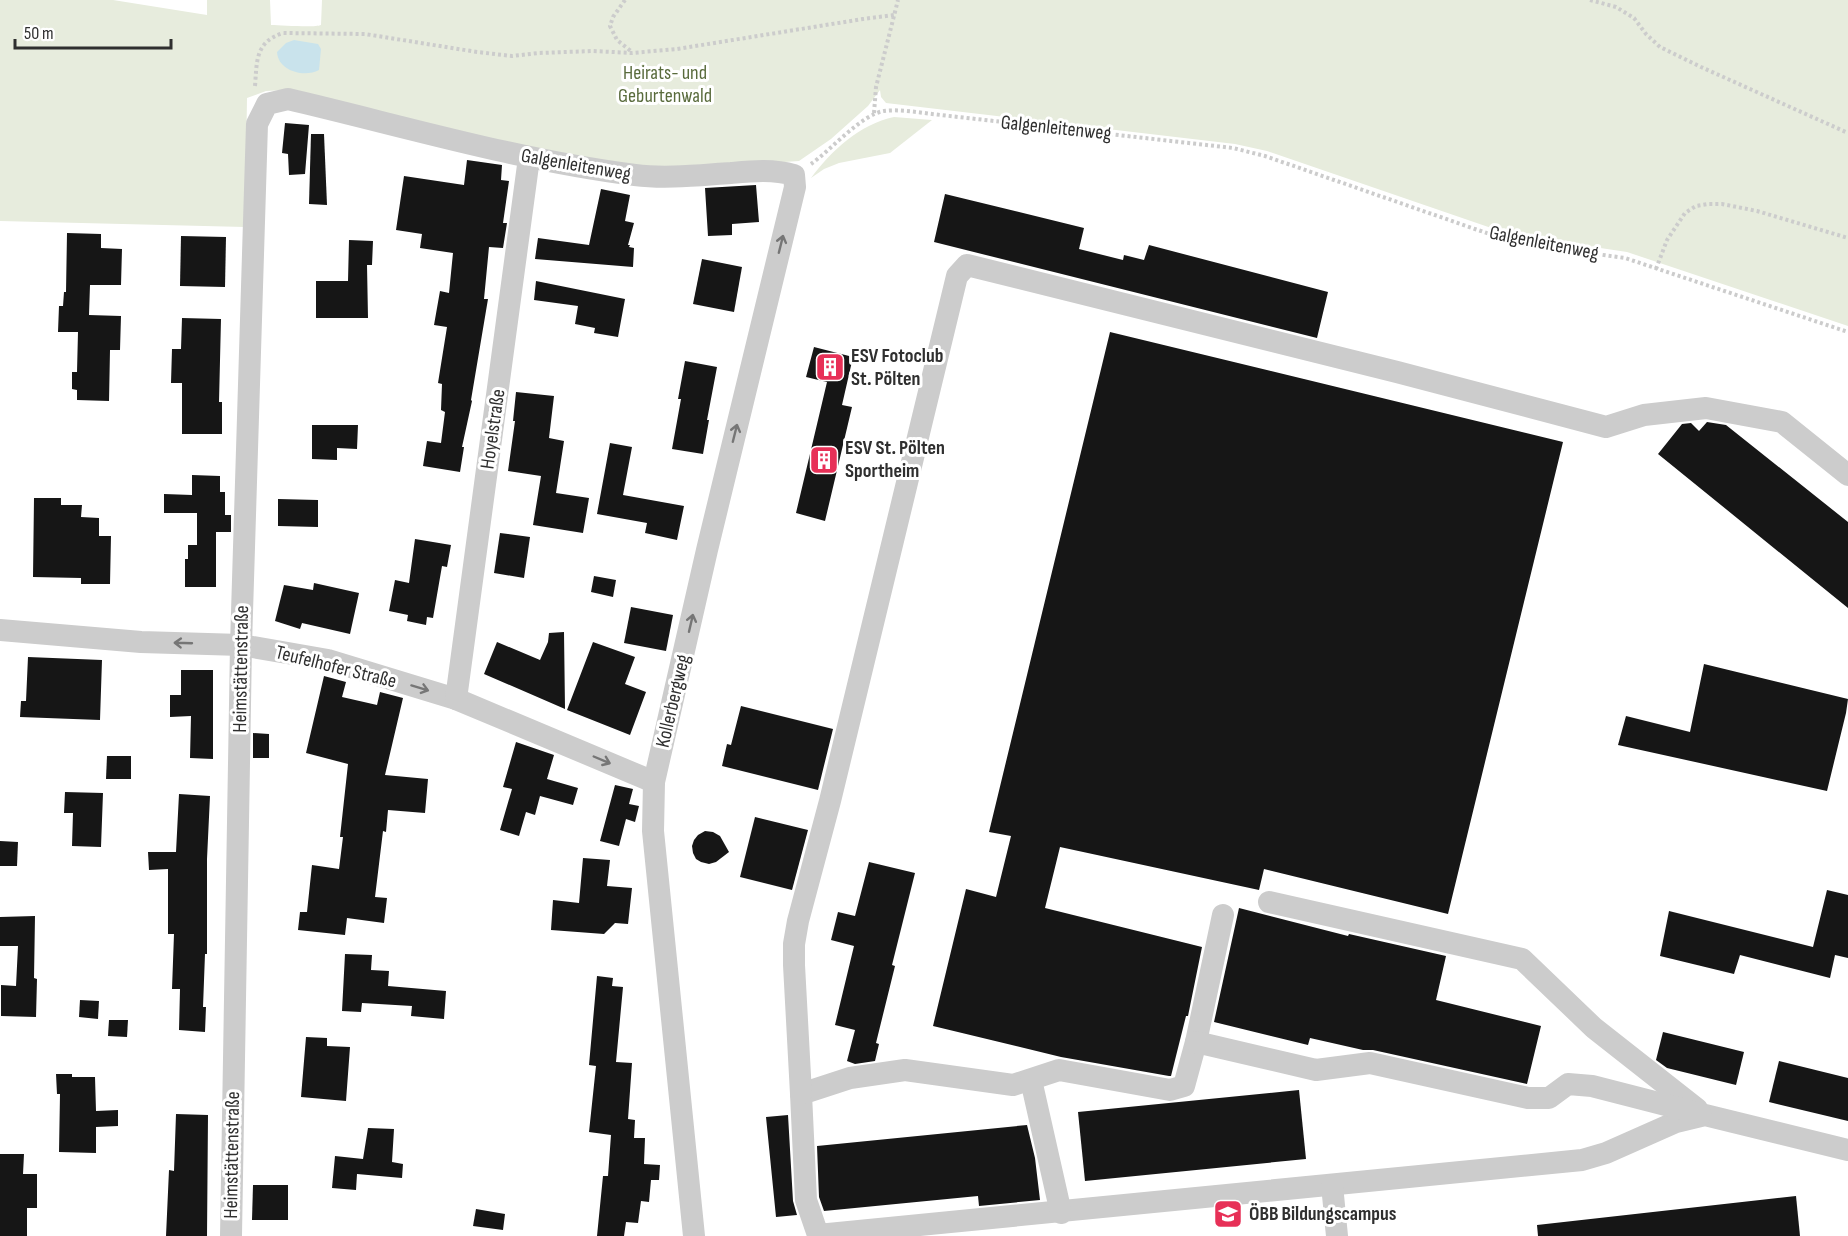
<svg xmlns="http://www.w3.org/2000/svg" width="1848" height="1236" font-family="'Sofia Sans Condensed',sans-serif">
<rect width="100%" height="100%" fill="#fff"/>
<g fill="#e7ecdd">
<path d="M0 0H113L207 15V0H270L271 25C281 25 314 28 321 25L322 0H1848V326L1627 252 1520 236 1500 231 1267 151 1235 144 886 103 881 97 880 90 868 106 831 139 799 161 652 171 529 151 285 90 266 91 247 98 245 227 0 221Z"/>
<path d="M894 117 932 120 890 153 839 163 824 169 811 178C831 151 860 124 894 117Z"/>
</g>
<path fill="#c9e3ec" d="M294 40 318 44 321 49 319 70C304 78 278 71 277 52L286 43Z"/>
<g fill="#161616">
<path d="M285 123 309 125 305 174 289 175 288 154 282 153Z"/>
<path d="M311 134H324L327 205 309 204Z"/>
<path d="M467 160 502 165 501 180 509 181 503 223H507L503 248 489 247 484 299H488L471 400 472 401 462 447H464L460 472 423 466 427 441 441 443 445 412 441 410 442 384 438 383 447 327 434 325 440 291 449 293 453 253 420 248 422 234 396 230 404 176 464 185Z"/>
<path d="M756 185 759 222 732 224V235L708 236 705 188Z"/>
<path d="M601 189 630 195 625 221 634 223 628 245H630L629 247 634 248 633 267 535 259 538 238 589 245Z"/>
<path d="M945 194 1084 228 1079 249 1123 260 1124 255 1144 260 1149 245 1328 292 1317 338 934 242Z"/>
<path d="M67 233 101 234V248L122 249 121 285H90L89 315 121 316 120 350H110L109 401 77 400V390L72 389V372H77L78 332H58L59 306H63L64 292H66Z"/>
<path d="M181 236 226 237 225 287 180 286Z"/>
<path d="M349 240 373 241 372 265H367L368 318H316V281H348Z"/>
<path d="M702 259 742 267 734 312 693 304Z"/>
<path d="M536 281 625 299 618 337 594 333 595 328 575 324 578 306 534 300Z"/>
<path d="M182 318 221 319 219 402H222V434H182V383H171L172 349H181Z"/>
<path d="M1110 332 1563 442 1448 914 1264 869 1259 890 1060 847 1045 908 1202 947 1188 1016H1186L1171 1076H1169L1061 1057 933 1026 966 889 996 897 1011 836 989 832Z"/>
<path d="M814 347 853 357 842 405 852 407 825 521 796 513 827 382 806 377Z"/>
<path d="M685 361 717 367 707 420H709L703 454 672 449 681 399H678Z"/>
<path d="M516 392 554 396 549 438 564 441 556 493 589 498 583 533 533 525 541 476 508 471 515 421H513Z"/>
<path d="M1707 422 1726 425 1848 522V608L1658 454 1682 424 1691 423 1699 431Z"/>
<path d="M312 425H358L357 449 337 448V460L312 459Z"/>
<path d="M610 443 632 447 623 495 684 506 677 540 645 533 647 523 597 514Z"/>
<path d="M192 475 220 476V492H225V515H231V532H216V587H185V559H188V545H197V513H164V494L192 495Z"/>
<path d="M34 498H61V505H82L81 517 99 518V536H111L110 584H81V578L33 577Z"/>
<path d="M278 499 318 500V527L278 526Z"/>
<path d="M500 533 530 537 524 578 494 573Z"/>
<path d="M415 539 451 545 447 567 442 566 433 618 427 617 426 625 407 621 408 615 389 611 395 580 409 583Z"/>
<path d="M594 576 616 580 613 597 591 592Z"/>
<path d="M314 583 359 593 350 634 302 623 300 629 275 621 284 585 313 590Z"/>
<path d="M631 607 673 615 666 651 624 643Z"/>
<path d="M564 632 565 709 484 674 497 642 540 660 548 642 549 633Z"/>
<path d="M593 642 635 657 625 684 646 692 630 735 567 710Z"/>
<path d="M28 657 102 660 100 720 20 717 21 701H26Z"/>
<path d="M1704 664 1848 699 1846 713 1827 791 1618 745 1626 716 1690 732Z"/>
<path d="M181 670H213V759L190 758 191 716 170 717V695H181Z"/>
<path d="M324 676 346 682 342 697 377 705 380 692 403 698 385 775 428 779 425 813 388 810 386 832 383 831 375 897 387 898 384 923 347 918 345 935 298 930 300 912H307L312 865 339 869 343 837H340L348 764 306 753Z"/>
<path d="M741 706 833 729 818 790 722 766 727 744 731 745Z"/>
<path d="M253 733 269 734V758H253Z"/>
<path d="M516 742 554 755 547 779 578 788 573 805 540 796 535 815 526 812 519 836 500 830 512 789 503 787Z"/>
<path d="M107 756H131V779H106Z"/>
<path d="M615 785 633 789 629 804 639 806 635 822 626 819 619 846 600 841Z"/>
<path d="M65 792 103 793 101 847 72 846 73 813H64Z"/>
<path d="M179 794 210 796 207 859V954H205L203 1007H206L205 1032 179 1030 180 989H172L174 934H168V869L149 870 148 852H176Z"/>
<path d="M755 817 808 830 792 890 740 877Z"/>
<path d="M705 831 713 832 720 836 729 852 716 862 709 864 701 862 696 859 693 853 692 846 694 840 698 835Z"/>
<path d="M0 841 18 842 17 866H0Z"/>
<path d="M583 858 610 860 607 886 632 888 628 924 615 923 604 934 551 930 553 900 579 903Z"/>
<path d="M869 862 915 873 892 965 895 966 876 1043 879 1044 875 1061 855 1064 847 1061 855 1030 835 1025 854 946 831 940 838 912 855 916Z"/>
<path d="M1827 890 1848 895V958L1835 955 1830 978 1740 955 1734 974 1660 956 1669 911 1813 947Z"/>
<path d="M1239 908 1348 936 1349 934 1446 956 1436 1000 1541 1026 1527 1084 1373 1050H1363L1310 1038 1308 1045 1214 1022Z"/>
<path d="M35 916 34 978 37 979 36 1017 1 1016V985L16 986 18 946H0V917Z"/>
<path d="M345 954 372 955 371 970 389 971 388 986 446 991 444 1019 411 1016 412 1006 362 1003 361 1012 342 1011Z"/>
<path d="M597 976 613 978 612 986 623 987 616 1062 632 1063 628 1119 635 1120 634 1138H645L644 1164 660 1165 659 1180H651L649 1202 641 1201 638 1223 626 1222 624 1236H597L603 1176H608L611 1135 589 1132 596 1066 589 1065Z"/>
<path d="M80 1000 99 1001 98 1019 79 1017Z"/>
<path d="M109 1020H128L127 1037 108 1036Z"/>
<path d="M1663 1032 1744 1052 1736 1085 1667 1068 1656 1060Z"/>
<path d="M306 1037 327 1038V1046L350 1047 346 1101 301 1097Z"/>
<path d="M1779 1061 1848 1078V1121L1769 1102Z"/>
<path d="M56 1074H72V1077H95L96 1111 118 1110V1126L96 1127V1153L59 1152 60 1094H57Z"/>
<path d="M1299 1090 1306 1159 1085 1181 1078 1112Z"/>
<path d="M176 1114 208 1115 207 1236H166L169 1170 174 1171Z"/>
<path d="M788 1115 793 1201 797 1215 776 1217 766 1117Z"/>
<path d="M1027 1125 1035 1158 1040 1200 979 1206 978 1196 824 1211 819 1197 817 1146Z"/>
<path d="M368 1128 394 1129 392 1162 403 1164 402 1178 357 1174 356 1190 332 1188 335 1156 363 1159Z"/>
<path d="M0 1154H24L23 1174H37V1208H27V1236H0Z"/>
<path d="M253 1185H288V1220H252Z"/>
<path d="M1796 1196 1800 1236H1538L1537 1225Z"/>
<path d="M476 1209 505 1214 503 1230 473 1226Z"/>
</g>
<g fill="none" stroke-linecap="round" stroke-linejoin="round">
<g stroke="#ccc" stroke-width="4" stroke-dasharray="3 3" stroke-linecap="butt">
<path d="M625 0 613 17 610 26 617 40 632 52"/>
<path d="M1590 0 1616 7 1634 18 1646 34 1660 47 1701 67 1848 133"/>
<path d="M255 86C257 61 255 42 283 33L365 34 477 52 512 56 539 53 593 51 632 53 677 49 863 19 894 15"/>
<path d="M874 113 876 87 898 0"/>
<path d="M811 164C831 150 862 114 884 111 899 109 916 112 932 114L1233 148 1265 156 1498 237 1539 246 1625 258 1848 332"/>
<path d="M1656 269 1667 240 1685 213 1696 206 1708 204H1722L1757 211 1848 238"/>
</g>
<g stroke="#ccc" stroke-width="22">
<path d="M0 630 141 642 241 645 328 660 456 699 654 782"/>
<path d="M456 699 529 158"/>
<path d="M1269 902 1522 959 1594 1028 1697 1109"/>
<path d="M1223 915 1196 1042 1184 1086 1170 1090 1059 1070 1013 1085 905 1070 850 1078 801 1094 806 1200 818 1235 1582 1160 1606 1153 1676 1122 1705 1115 1848 1150"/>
<path d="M1196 1042 1316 1070 1370 1063 1528 1098H1549L1568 1084 1592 1086 1701 1114"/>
<path d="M1031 1080 1061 1213"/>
<path d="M801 1094 794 965V944L798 921 830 801 957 276 967 265 1397 372 1606 427 1644 415 1706 408 1782 422 1848 475"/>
<path d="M1332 1185 1337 1236"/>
<path d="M231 1236 241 645 257 124 267 104 288 99C403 126 517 160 635 175 666 179 700 175 731 173 753 171 773 169 794 175L795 187 707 550 654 782 653 831 694 1236"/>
</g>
</g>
<defs><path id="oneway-shaft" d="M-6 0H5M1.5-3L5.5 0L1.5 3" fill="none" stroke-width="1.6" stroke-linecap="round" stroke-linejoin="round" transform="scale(1.5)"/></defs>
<g stroke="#767676">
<use href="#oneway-shaft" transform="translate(781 244) rotate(-76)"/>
<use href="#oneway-shaft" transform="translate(735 433) rotate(-76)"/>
<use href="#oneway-shaft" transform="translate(691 623) rotate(-77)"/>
<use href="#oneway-shaft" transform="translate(183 643) rotate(-178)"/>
<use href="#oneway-shaft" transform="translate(420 688) rotate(17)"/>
<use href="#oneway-shaft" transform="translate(602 760) rotate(23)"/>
</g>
<defs>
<g id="building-square" transform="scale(1.5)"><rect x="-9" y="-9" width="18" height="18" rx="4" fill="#e73057" stroke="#fff"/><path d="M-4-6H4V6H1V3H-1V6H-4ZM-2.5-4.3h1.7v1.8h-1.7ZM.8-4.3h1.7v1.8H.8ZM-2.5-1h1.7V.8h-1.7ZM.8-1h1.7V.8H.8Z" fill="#fff"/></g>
<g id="school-square" transform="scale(1.5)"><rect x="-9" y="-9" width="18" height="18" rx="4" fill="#e73057" stroke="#fff"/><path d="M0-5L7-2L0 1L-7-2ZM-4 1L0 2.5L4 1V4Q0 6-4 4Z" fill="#fff"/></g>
</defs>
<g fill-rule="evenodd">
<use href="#building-square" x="830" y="367"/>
<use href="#building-square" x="824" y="460"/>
<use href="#school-square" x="1228" y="1214"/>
</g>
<g text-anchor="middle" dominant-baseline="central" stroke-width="6" stroke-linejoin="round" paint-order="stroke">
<g font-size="20" fill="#596b3c" stroke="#fff">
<text x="665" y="73">Heirats- und<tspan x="665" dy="23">Geburtenwald</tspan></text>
</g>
<g font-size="20" fill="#2f2f2f" stroke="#fff">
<text transform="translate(1056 128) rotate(6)">Galgenleitenweg</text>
<text transform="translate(576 165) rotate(10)">Galgenleitenweg</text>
<text transform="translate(1544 243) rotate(11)">Galgenleitenweg</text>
<text transform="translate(493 429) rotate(-82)">Hoyelstraße</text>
<text transform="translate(336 667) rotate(14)">Teufelhofer Straße</text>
<text transform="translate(241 669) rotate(-89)">Heimstättenstraße</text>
<text transform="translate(673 701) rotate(-77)">Kollerbergweg</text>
<text transform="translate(232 1155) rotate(-89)">Heimstättenstraße</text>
</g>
<g font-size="20" font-weight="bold" fill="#2f2f2f" stroke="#fff" text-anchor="start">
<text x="851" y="356">ESV Fotoclub<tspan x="851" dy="23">St. Pölten</tspan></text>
<text x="845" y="448">ESV St. Pölten<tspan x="845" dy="23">Sportheim</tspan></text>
<text x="1249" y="1214">ÖBB Bildungscampus</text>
</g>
</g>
<path d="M15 39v9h156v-9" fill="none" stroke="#2f2f2f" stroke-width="3"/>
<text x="24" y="39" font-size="18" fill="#2f2f2f" stroke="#ffffff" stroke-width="4.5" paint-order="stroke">50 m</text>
</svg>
